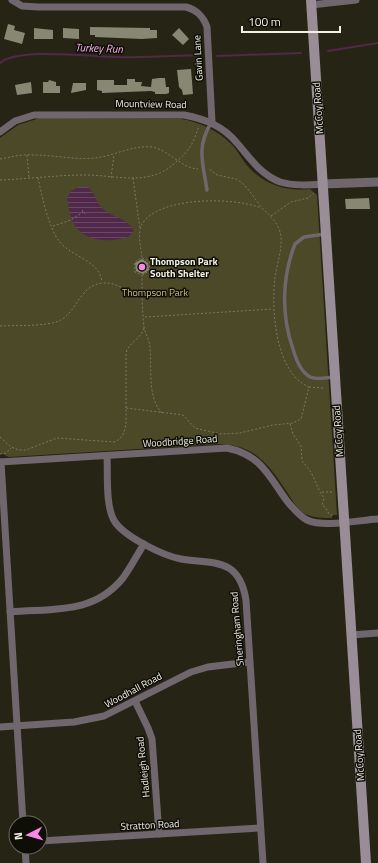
<svg xmlns="http://www.w3.org/2000/svg" width="378" height="863" font-family="'Titillium Web',sans-serif">
<defs>
<pattern id="water-rules" width="6" height="5" patternUnits="userSpaceOnUse"><rect width="6" height="5" fill="#50284a"/><path d="M0 2.5h6" fill="none" stroke="#6a4864"/></pattern>
</defs>
<rect width="100%" height="100%" fill="#262515"/>
<path fill="#4b4928" d="M40 118 181 119C199 122 217 130 230 143 236 148 240 156 245 163 261 183 284 192 310 189L317 195 337 515H332V518C323 518 314 518 305 514 297 509 292 500 287 492 269 465 255 444 218 444L9 457 0 453V138L18 125Z"/>
<path fill="url(#water-rules)" d="M79 187H88C97 195 96 203 102 208 113 219 124 215 134 231L128 237C110 243 82 242 73 222 69 216 69 205 67 198L71 191Z"/>
<g fill="none" stroke-linecap="round" stroke-linejoin="round">
<g stroke="#50284a" stroke-width="2">
<path d="M328 51 378 43"/>
<path d="M217 56 301 53"/>
<path d="M0 63C18 47 92 57 117 57 144 58 172 56 199 55"/>
</g>
</g>
<g fill="#888773">
<path d="M8 24 15 26 14 30 25 33 22 44 4 39Z"/>
<path d="M90 27 150 28V30H157V38L142 39 95 37V35H90Z"/>
<path d="M34 28 53 30V39H34Z"/>
<path d="M63 28 79 29V39L63 38Z"/>
<path d="M179 28 189 39 183 45 172 35Z"/>
<path d="M191 69 193 94 183 95 182 90 179 87 177 70Z"/>
<path d="M159 78H165L166 87H169V93L166 94H155V92L151 91 102 93V91L97 90V80H114V85H127V79H135V82H142L141 86 151 87 152 79Z"/>
<path d="M49 80 56 82V86H60V93H43V82H48Z"/>
<path d="M31 82 32 93 17 95 15 85Z"/>
<path d="M73 83H86V90L71 93Z"/>
<path d="M369 198 370 209H346L345 199Z"/>
<path d="M142 259 148 263 149 270 143 274 136 271 135 263Z"/>
</g>
<g fill="none" stroke-linecap="round" stroke-linejoin="round">
<g stroke="#79786a" stroke-width="1" stroke-dasharray="2 2" stroke-linecap="butt">
<path d="M27 155 29 178"/>
<path d="M0 159C11 157 22 154 33 155 54 155 74 160 95 158 114 156 132 145 152 147 169 150 181 168 198 169"/>
<path d="M38 178C42 196 48 226 59 241 72 258 99 259 102 282"/>
<path d="M111 178 114 155"/>
<path d="M133 178 140 229"/>
<path d="M0 180C28 179 57 175 85 175 117 175 149 187 175 163 190 150 193 144 199 126"/>
<path d="M82 210 85 214"/>
<path d="M271 216 291 202 308 198 314 193"/>
<path d="M53 226 71 220 83 212"/>
<path d="M142 258 149 261 150 270 143 275"/>
<path d="M145 317 273 309"/>
<path d="M0 326C15 325 48 327 61 320 78 310 80 285 103 283 118 282 127 293 140 295"/>
<path d="M309 387 323 388"/>
<path d="M126 408V353C129 342 140 340 144 328"/>
<path d="M162 413C147 398 152 367 150 348 150 340 145 334 144 327 142 310 142 293 142 275L135 272 134 263 142 257C141 248 137 233 142 224 159 196 235 197 261 208"/>
<path d="M290 424 293 434 301 446 302 461 311 472 320 492"/>
<path d="M0 437 11 447 19 450H26L57 438 114 442C128 437 126 420 126 408L183 415 195 428 221 434 240 433 273 425 293 423 301 419 309 387C275 373 271 308 275 277 277 263 284 245 280 232 277 221 269 215 262 208 255 199 249 189 241 182L236 179 217 175 209 169"/>
<path d="M0 454 6 453 11 448"/>
<path d="M332 492H320L324 498 322 505 326 508 329 514 334 516"/>
</g>
<g stroke="#6f676d" stroke-width="3.5">
<path d="M207 190C203 163 196 148 211 123"/>
<path d="M325 234 304 237 295 244C282 277 281 315 293 349 296 359 300 371 310 377 317 380 327 378 334 377"/>
</g>
<g stroke="#6f676d" stroke-width="7">
<path d="M12 0 22 6 38 7H186C197 10 203 16 207 27L212 122"/>
<path d="M311 5 356 0"/>
<path d="M0 132 15 121 34 115H184C205 119 223 126 237 143 251 159 260 174 280 182 294 186 309 185 323 184"/>
<path d="M107 456C108 473 105 507 115 522 125 537 164 556 181 559 213 564 239 557 246 600L263 863"/>
<path d="M0 462 227 448C261 455 268 475 287 501 293 508 299 516 307 520 324 528 359 520 378 519"/>
<path d="M1 462 23 823"/>
<path d="M10 612C52 608 93 615 123 578 131 567 137 555 144 544"/>
<path d="M351 635 378 633"/>
<path d="M135 701 148 728 152 739 159 834"/>
<path d="M0 727 74 722 104 716 191 672 208 667 249 662"/>
<path d="M40 841 260 828"/>
<path d="M25 847 26 863"/>
</g>
<path stroke="#6f676d" stroke-width="9" d="M323 184 378 182"/>
<path stroke="#998d97" stroke-width="10" d="M311 0 366 863"/>
</g>
<circle fill="#f987e8" stroke="#0e0e07" stroke-width="1.5" cx="142" cy="267" r="4"/>
<g text-anchor="middle" dominant-baseline="central" stroke-width="3" stroke-linejoin="round" paint-order="stroke">
<g font-size="10" fill="#f1f1e6" stroke="#0e0e07">
<text transform="translate(198 58) rotate(-93)">Gavin Lane</text>
<text transform="translate(151 104) rotate(1)">Mountview Road</text>
<text transform="translate(318 108) rotate(-94)">McCoy Road</text>
<text transform="translate(338 431) rotate(-94)">McCoy Road</text>
<text transform="translate(180 441) rotate(-4)">Woodbridge Road</text>
<text transform="translate(237 629) rotate(-95)">Sheringham Road</text>
<text transform="translate(133 690) rotate(-28)">Woodhall Road</text>
<text transform="translate(359 755) rotate(-94)">McCoy Road</text>
<text transform="translate(143 767) rotate(-96)">Hadleigh Road</text>
<text transform="translate(150 825) rotate(-3)">Stratton Road</text>
</g>
<g font-size="10" font-weight="bold" fill="#f1f1e6" stroke="#0e0e07" text-anchor="start">
<text x="150" y="261">Thompson Park<tspan x="150" dy="12">South Shelter</tspan></text>
</g>
<g font-size="10" fill="#cac46f" stroke="#0e0e07">
<text x="155" y="292">Thompson Park</text>
</g>
<g font-size="11" font-style="italic" fill="#f9b4ec" stroke="#0e0e07">
<text transform="translate(99 48) rotate(2)">Turkey Run</text>
</g>
</g>
<g transform="translate(28 835) rotate(264)"><circle r="19" fill="#0e0e07" stroke="#696960"/>
<path d="M0-3L7 15L0 10L-7 15Z" fill="#f987e8"/>
<text y="-6" font-size="11" font-weight="bold" text-anchor="middle" fill="#f1f1e6">N</text>
</g>
<path d="M242 26v6h98v-6" fill="none" stroke="#f1f1e6" stroke-width="2"/>
<text x="248" y="26" font-size="12" fill="#f1f1e6" stroke="#0e0e07" stroke-width="3" paint-order="stroke">100 m</text>
</svg>
